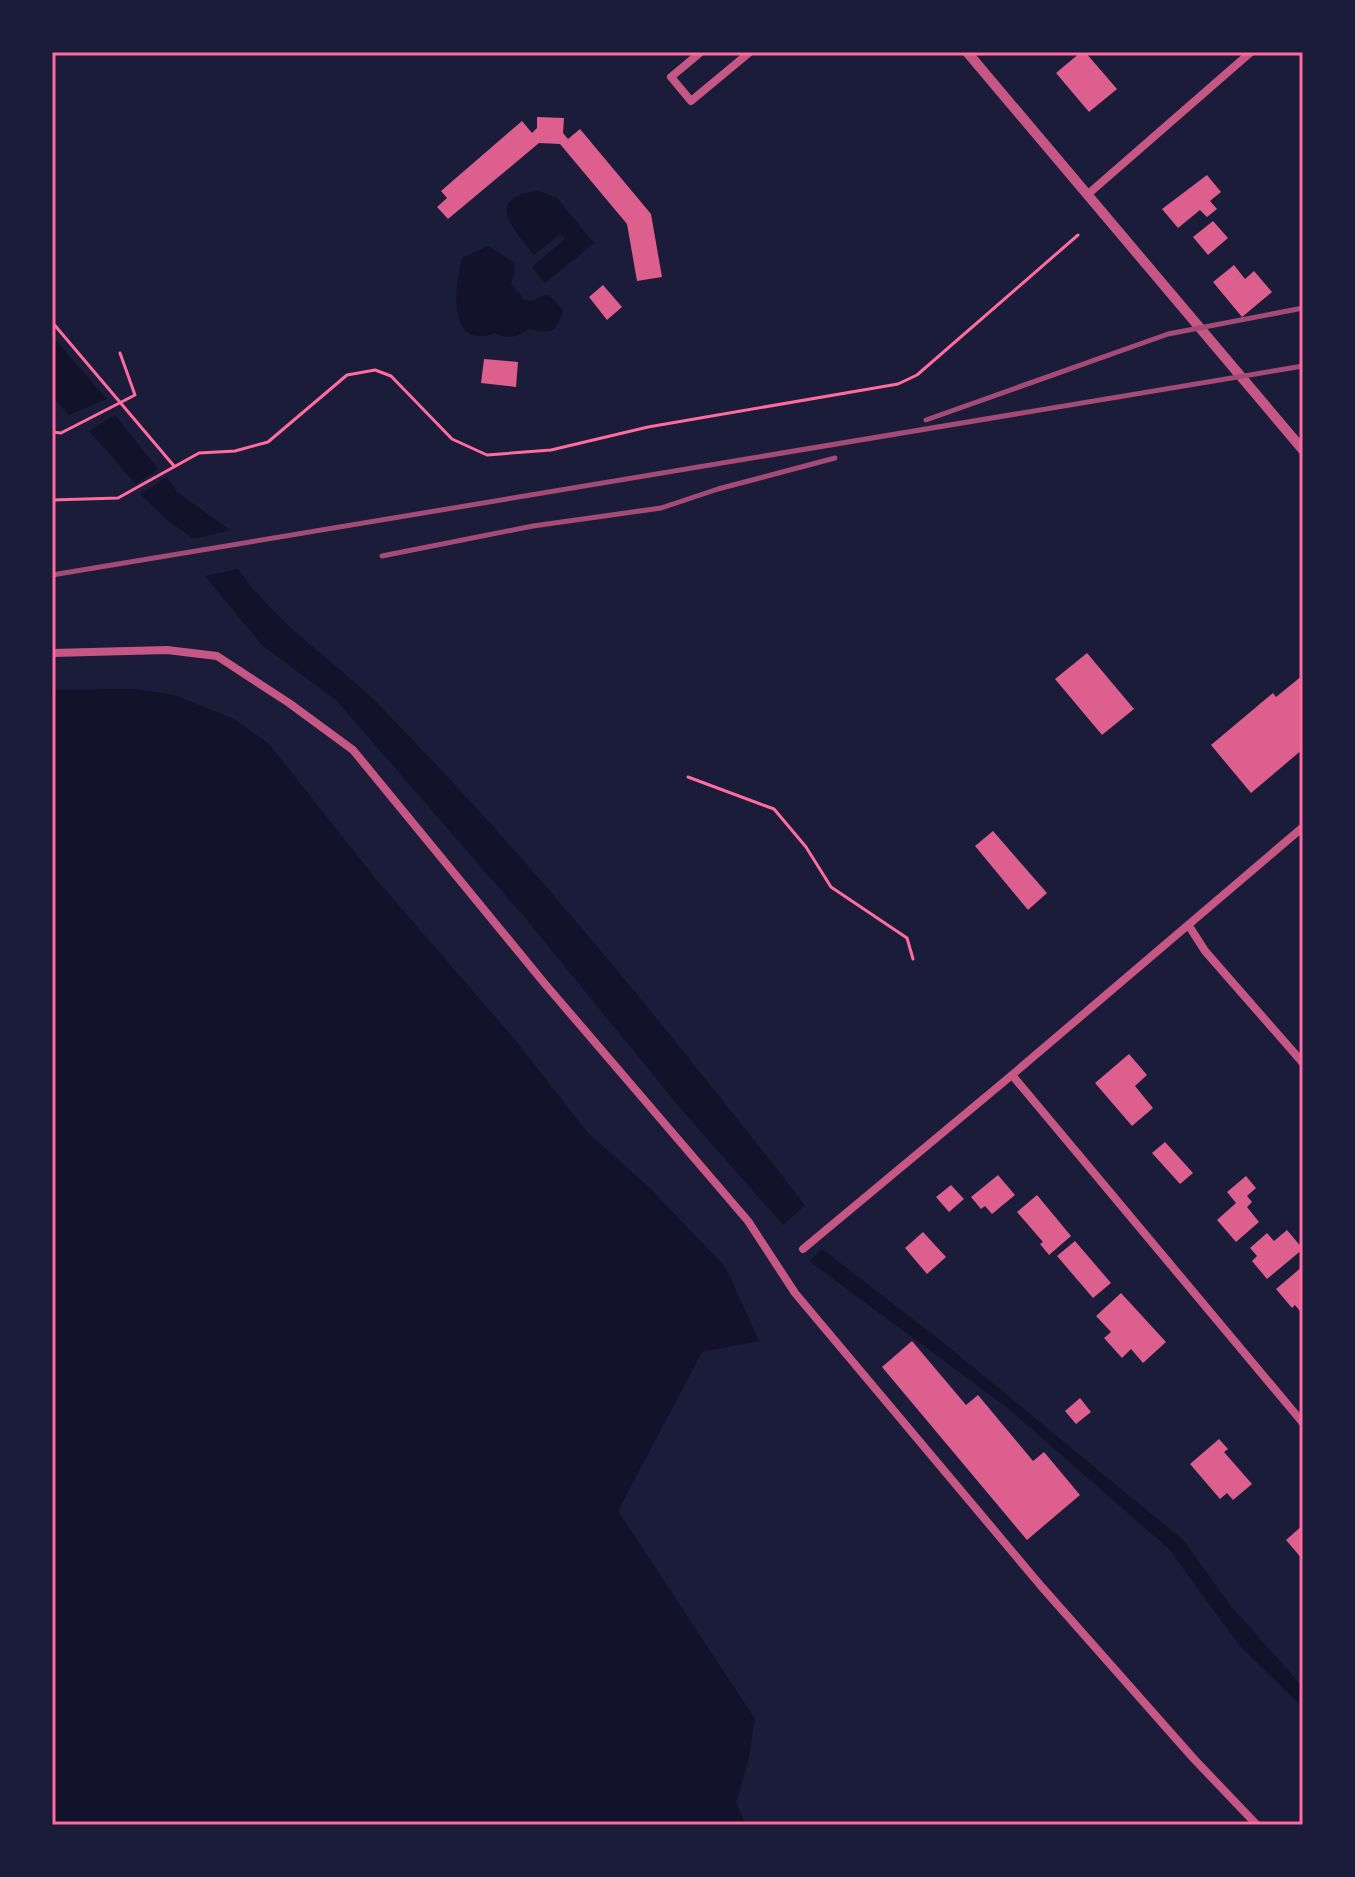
<svg xmlns="http://www.w3.org/2000/svg" width="1355" height="1877" font-family="'Exo 2',sans-serif">
<rect width="100%" height="100%" fill="#1b1b3a"/>
<g fill="#12122b">
<path d="M539 191 557 198 594 243 545 283 532 267 565 239 560 234 534 255C514 230 482 196 539 191Z"/>
<path d="M488 246 515 263V271L511 284 525 300 532 301 545 295 551 297 563 310C557 334 550 333 529 329 518 337 507 340 495 333 446 351 455 286 462 258Z"/>
<path d="M52 336 107 399 69 415 52 396Z"/>
<path d="M115 415 158 469 136 484 89 431Z"/>
<path d="M167 477 177 492 230 530 194 539 167 520 140 494Z"/>
<path d="M238 569C269 613 305 640 345 674 367 692 387 713 406 733 549 881 678 1043 805 1205L783 1225 681 1109 527 920 337 701 262 645 205 576Z"/>
<path d="M135 689 174 695 234 719 269 744 375 878 516 1041 587 1132 650 1188 726 1268 759 1341 702 1352 618 1511 755 1719 748 1762 736 1802 746 1825H52V690Z"/>
<path d="M822 1249 945 1344 1183 1540 1231 1606 1303 1687V1708L1239 1645 1169 1549 1009 1409 809 1261Z"/>
</g>
<g fill="#dd5f8e">
<path d="M1081 52H1085L1117 89 1089 112 1056 73Z"/>
<path d="M537 117 564 118 563 133 568 139 580 129 651 214 662 277 637 281 627 224 560 144 539 143 448 219 437 207 447 198 441 191 522 121 532 133 537 128Z"/>
<path d="M1207 175 1221 192 1210 201 1217 209 1207 217 1200 210 1178 228 1162 209Z"/>
<path d="M1213 221 1228 238 1208 255 1193 237Z"/>
<path d="M1234 265 1245 279 1254 271 1272 292 1242 317 1213 282Z"/>
<path d="M603 285 622 307 607 320 589 297Z"/>
<path d="M484 359 518 362 516 387 481 383Z"/>
<path d="M1087 653 1134 709 1102 735 1055 679Z"/>
<path d="M1303 675V749L1251 793 1211 745 1273 693 1276 697Z"/>
<path d="M993 831 1047 893 1028 910 975 846Z"/>
<path d="M1129 1054 1147 1075 1135 1086 1153 1108 1132 1126 1095 1083Z"/>
<path d="M1165 1142 1193 1173 1180 1184 1152 1153Z"/>
<path d="M998 1175 1015 1195 992 1214 985 1206 981 1209 971 1197Z"/>
<path d="M1246 1176 1256 1188 1247 1196 1252 1202 1247 1207 1259 1222 1236 1242 1217 1220 1236 1203 1227 1192Z"/>
<path d="M951 1185 964 1199 949 1212 936 1197Z"/>
<path d="M1037 1195 1071 1236 1049 1255 1040 1244 1043 1242 1017 1212Z"/>
<path d="M1287 1230 1303 1249 1267 1279 1252 1261 1257 1256 1250 1248 1267 1233 1274 1241Z"/>
<path d="M923 1232 946 1257 927 1274 905 1248Z"/>
<path d="M1075 1241 1111 1283 1093 1298 1057 1256Z"/>
<path d="M1303 1266V1315L1295 1305 1292 1308 1276 1289Z"/>
<path d="M1121 1293 1166 1342 1143 1363 1131 1349 1122 1358 1104 1338 1111 1332 1096 1316Z"/>
<path d="M912 1341 966 1405 978 1395 1033 1461 1044 1452 1080 1495 1027 1540 882 1367Z"/>
<path d="M1080 1398 1091 1412 1076 1424 1065 1411Z"/>
<path d="M1219 1439 1228 1449 1224 1452 1252 1484 1233 1500 1227 1493 1220 1499 1190 1464Z"/>
<path d="M1303 1525V1560L1286 1540Z"/>
</g>
<g fill="none" stroke-linecap="round" stroke-linejoin="round">
<g stroke="#ff6b9d" stroke-width="3">
<path d="M52 322 174 466"/>
<path d="M52 432 61 433 135 395 120 353"/>
<path d="M52 500 118 498 199 453 235 451 268 442 347 375 375 370 391 376 452 439 487 455 551 450 648 427 898 384 917 375 1078 235"/>
<path d="M688 777 774 809 806 847 831 887 907 938 913 959"/>
</g>
<g stroke="#c65784" stroke-width="8">
<path d="M701 52 671 77 691 101 750 52"/>
<path d="M1087 195 1251 52"/>
<path d="M52 653 167 650 217 656 289 703 353 750 545 984 748 1221 795 1293 1041 1586 1194 1759 1257 1825"/>
<path d="M1189 926 1205 951 1303 1063"/>
<path d="M1012 1075 1303 1423"/>
<path d="M803 1249 1012 1075 1303 827"/>
</g>
<path stroke="#c65784" stroke-width="10" d="M967 52 1303 450"/>
<g stroke="#a44b75" stroke-width="5">
<path d="M926 420 1168 334 1303 308"/>
<path d="M382 556 533 526 661 508 718 489 835 458"/>
<path d="M52 575 1303 366"/>
</g>
</g>
<rect width="1355" height="1877" fill="none" stroke="#1b1b3a" stroke-width="108"/>
<rect x="54" y="54" width="1247" height="1769" fill="none" stroke="#ff6b9d" stroke-width="3"/>
</svg>
